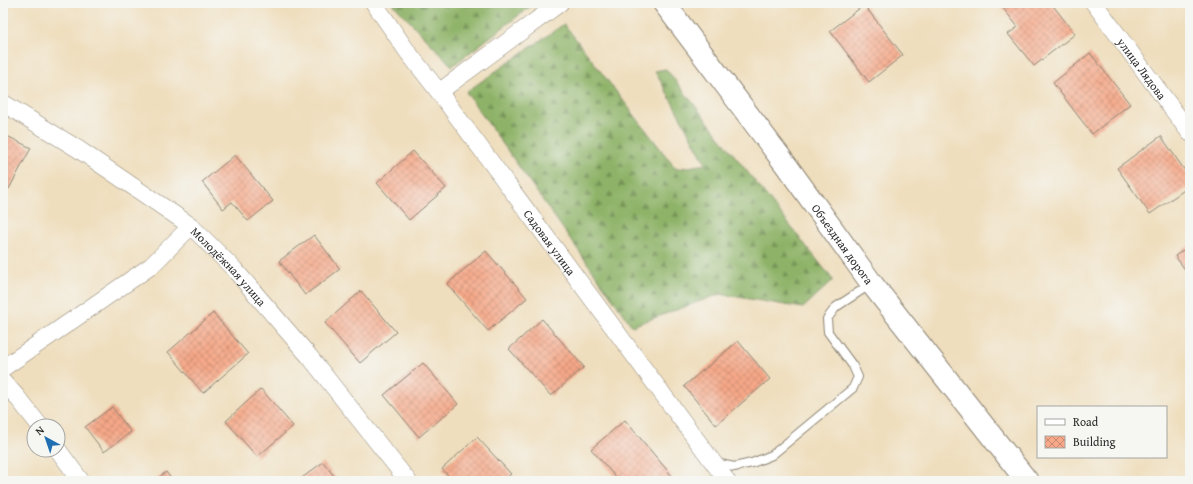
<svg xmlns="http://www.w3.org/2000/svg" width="1193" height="484" font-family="'Gentium Book Plus',serif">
<defs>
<pattern id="forest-firs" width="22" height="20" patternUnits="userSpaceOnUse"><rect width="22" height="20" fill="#8eb368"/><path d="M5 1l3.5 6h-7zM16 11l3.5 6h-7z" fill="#749256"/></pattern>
<pattern id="building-cross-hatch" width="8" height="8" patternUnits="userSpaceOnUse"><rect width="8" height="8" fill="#f6a888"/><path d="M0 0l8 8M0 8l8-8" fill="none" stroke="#c7896f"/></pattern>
</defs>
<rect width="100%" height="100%" fill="#f6f6f2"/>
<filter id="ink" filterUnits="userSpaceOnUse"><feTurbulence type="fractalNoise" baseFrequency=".025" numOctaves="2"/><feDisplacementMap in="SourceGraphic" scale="8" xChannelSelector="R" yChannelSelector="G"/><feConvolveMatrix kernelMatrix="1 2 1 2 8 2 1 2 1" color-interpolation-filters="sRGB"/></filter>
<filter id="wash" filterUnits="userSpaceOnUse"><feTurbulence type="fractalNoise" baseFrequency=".012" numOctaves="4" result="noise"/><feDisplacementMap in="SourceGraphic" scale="16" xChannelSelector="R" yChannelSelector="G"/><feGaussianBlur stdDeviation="0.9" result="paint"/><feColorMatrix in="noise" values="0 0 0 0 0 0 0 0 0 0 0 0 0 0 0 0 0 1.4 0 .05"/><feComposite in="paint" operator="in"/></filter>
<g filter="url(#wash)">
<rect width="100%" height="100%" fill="#efdebd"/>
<g fill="url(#forest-firs)" stroke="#5c6f4a">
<path d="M392 3H535L452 66Z"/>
<path d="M564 24 676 169 706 164 655 71 666 69 833 280 803 308 720 294 632 326 466 92Z"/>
</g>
<g id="blocks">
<g fill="url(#building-cross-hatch)">
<path d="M999 3H1051L1075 34 1034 66 1008 34 1018 27Z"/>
<path d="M864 5 903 55 869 82 830 31Z"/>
<path d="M1090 53 1130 104 1092 134 1053 83Z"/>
<path d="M3 134 31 148 9 189 3 186Z"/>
<path d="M1161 136 1190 178V186L1150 214 1117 168Z"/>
<path d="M413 151 446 188 409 220 377 183Z"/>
<path d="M235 155 273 201 248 221 232 202 223 209 202 182Z"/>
<path d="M314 235 340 269 305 295 279 261Z"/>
<path d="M1190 245V276L1175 256Z"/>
<path d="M486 251 527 298 488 331 447 284Z"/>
<path d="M361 291 396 332 360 363 325 323Z"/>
<path d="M213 313 248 354 203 393 168 352Z"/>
<path d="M542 319 584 367 551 396 509 349Z"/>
<path d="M738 341 770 379 716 425 684 386Z"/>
<path d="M423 363 458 404 419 437 384 395Z"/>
<path d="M261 389 293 426 257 457 226 421Z"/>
<path d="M112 407 131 432 104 452 85 427Z"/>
<path d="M625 420 672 476 666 481H619L591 449Z"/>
<path d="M477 437 511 474 503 481H453L442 469Z"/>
<path d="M323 462 338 481H298Z"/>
<path d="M166 472 173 481H154Z"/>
</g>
</g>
</g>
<g filter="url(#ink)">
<use href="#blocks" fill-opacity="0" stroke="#8d8474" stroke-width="1"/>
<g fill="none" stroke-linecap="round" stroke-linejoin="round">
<g stroke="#8d8474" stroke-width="10">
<path id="service" d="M716 463 734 467 752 463 772 455 853 388 858 377 853 366 828 332 827 319 836 307 871 284"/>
</g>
<g stroke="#8d8474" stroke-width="18">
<g id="minor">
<path id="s1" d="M374 3 407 51 439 92 727 481"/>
<path id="s2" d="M1094 3 1190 133"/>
<path d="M439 92 560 3"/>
<path id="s3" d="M3 103 78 149 191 226 234 269 309 356 408 481"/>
<path d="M3 368 151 266 191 226"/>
<path d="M3 381 17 397 40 426"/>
<path d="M58 450 81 481"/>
</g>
</g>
<g stroke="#8d8474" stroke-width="24">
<g id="secondary">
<path id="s4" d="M664 3 786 165 872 284 1027 481"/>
</g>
</g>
<use href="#service" stroke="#fff" stroke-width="8"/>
<use href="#minor" stroke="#fff" stroke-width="17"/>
<use href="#secondary" stroke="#fff" stroke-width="22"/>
</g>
</g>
<g text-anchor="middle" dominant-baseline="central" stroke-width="4" stroke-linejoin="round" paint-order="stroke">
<g font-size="12" fill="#2b2b2b" stroke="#f6f6f2">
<text stroke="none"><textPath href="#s2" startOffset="81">улица Лядова</textPath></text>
<text stroke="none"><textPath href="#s1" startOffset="297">Садовая улица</textPath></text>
<text stroke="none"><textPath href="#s4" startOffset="300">Объездная дорога</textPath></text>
<text stroke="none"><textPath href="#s3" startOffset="280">Молодёжная улица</textPath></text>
</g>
</g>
<rect width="1193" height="484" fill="none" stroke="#f6f6f2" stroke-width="16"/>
<rect x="1037" y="406" width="130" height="52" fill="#f6f6f2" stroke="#a5a5a2"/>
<rect x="1045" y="419" width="20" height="6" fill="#ffffff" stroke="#a5a5a2"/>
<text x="1073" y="426" font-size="12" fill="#2b2b2b">Road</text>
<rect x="1045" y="436" width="20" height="12" fill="url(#building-cross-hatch)" stroke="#a5a5a2"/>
<text x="1073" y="446" font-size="12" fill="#2b2b2b">Building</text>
<g transform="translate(46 438) rotate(320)"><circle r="19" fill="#f6f6f2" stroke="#a5a5a2"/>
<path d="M0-3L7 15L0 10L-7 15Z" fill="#1f6fb2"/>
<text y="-6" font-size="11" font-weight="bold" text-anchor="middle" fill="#2b2b2b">N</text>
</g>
</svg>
